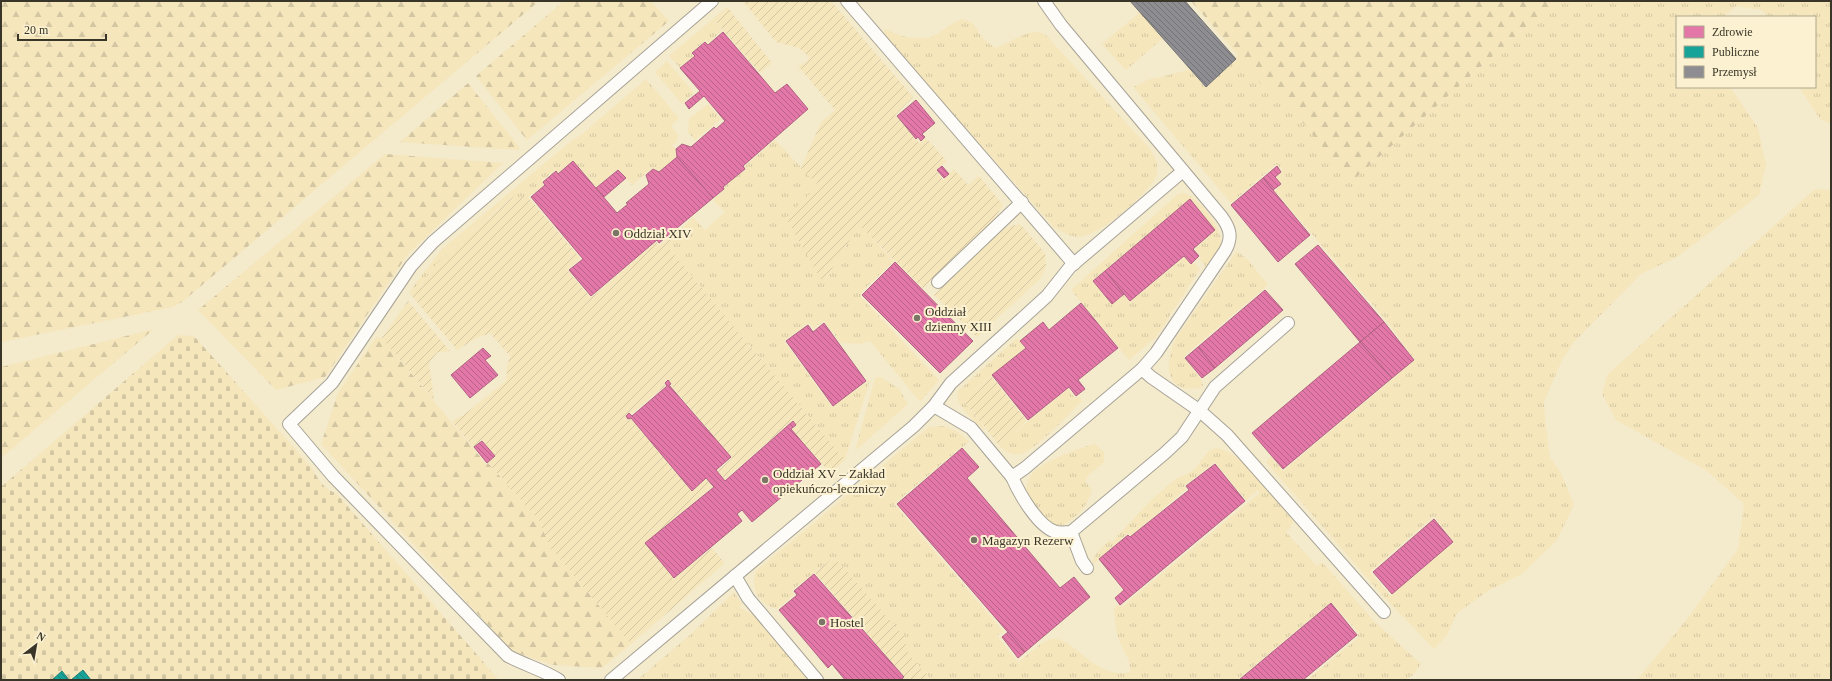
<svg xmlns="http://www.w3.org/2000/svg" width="1832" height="681" font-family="Georgia,serif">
<defs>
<pattern id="grass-tufts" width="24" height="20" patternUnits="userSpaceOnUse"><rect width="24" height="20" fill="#f5e6bc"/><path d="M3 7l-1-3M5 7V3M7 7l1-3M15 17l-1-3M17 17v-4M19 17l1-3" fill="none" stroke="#d3c6a2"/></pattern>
<pattern id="forest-firs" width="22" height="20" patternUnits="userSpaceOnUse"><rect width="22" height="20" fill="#f5e6bc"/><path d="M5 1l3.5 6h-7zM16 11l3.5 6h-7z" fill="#d3c6a2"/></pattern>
<pattern id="cemetery-stones" width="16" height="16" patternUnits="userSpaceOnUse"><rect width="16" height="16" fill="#f5e6bc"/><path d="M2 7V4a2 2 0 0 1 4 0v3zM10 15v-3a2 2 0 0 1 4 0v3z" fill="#d3c6a2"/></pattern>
<pattern id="garden-furrows" width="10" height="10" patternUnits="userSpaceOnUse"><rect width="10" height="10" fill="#f5e6bc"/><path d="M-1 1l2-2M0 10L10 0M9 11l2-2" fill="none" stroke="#d3c6a2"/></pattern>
<pattern id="health-back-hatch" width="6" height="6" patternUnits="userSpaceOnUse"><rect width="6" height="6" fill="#e377a8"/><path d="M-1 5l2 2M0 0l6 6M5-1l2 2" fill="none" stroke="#b96289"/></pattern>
<pattern id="public-back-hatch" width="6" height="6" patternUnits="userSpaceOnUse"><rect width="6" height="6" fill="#17a398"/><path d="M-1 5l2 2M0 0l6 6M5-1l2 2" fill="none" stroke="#16867c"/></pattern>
<pattern id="industry-back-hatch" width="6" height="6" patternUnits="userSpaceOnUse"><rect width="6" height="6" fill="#8d8d92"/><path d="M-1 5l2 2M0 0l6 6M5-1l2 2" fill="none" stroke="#747477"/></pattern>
</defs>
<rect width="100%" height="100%" fill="#f2ecda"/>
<path fill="#f4eacc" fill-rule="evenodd" d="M1 1H1831V680H1ZM1677 17H1815V87H1677Z"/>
<g fill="url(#grass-tufts)" fill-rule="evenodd">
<path d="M1555 1H1831V124L1820 119 1799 87H1815V17H1768L1762 10 1736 6 1723 17H1677V87H1730L1758 128 1766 165 1759 195 1677 257 1641 274 1574 342 1562 360 1544 402 1545 420 1550 457 1562 475 1574 505 1557 540 1522 574 1488 591 1457 613 1447 635 1434 649 1385 598 1266 462 1271 457 1283 471 1415 360 1386 320 1275 191 1282 184 1277 177 1283 170 1276 164 1231 203 1133 87C1140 85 1145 80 1151 79 1164 76 1176 74 1189 69L1204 86 1237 58 1267 91 1274 86 1351 182ZM1434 516 1454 542 1390 596 1370 572Z"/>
<path d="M727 7 729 9 715 21 722 31 708 43 705 40 691 53 694 56 679 67 669 56Z"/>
<path d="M1140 12 1163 38 1126 70 1102 44Z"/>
<path d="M961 19C976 22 974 26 982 37 985 41 991 45 995 48 1012 43 1027 27 1045 34L1151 150C1155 158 1159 164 1157 173 1154 190 1101 233 1084 236 1073 239 1064 233 1055 228L939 98 883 32 886 29C900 37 922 43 937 34 945 29 952 23 961 19Z"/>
<path d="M667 61 694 93 682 104 655 72Z"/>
<path d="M646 79 679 118 671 126 678 135 677 142 672 145 676 149V157L659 171 652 168 632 185 618 169 596 187 573 160 558 173 555 170 542 181 544 185 528 197H512L438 262 412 296 409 292 442 249 570 142 582 134Z"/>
<path d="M708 104 721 119 695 140 688 132 689 119Z"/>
<path d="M775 140 818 185 823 283 859 225 894 261 864 289 860 296 939 380 920 402 870 341 861 344 841 343 824 321 814 328 808 323 784 341 832 407 870 380 845 460 666 245 684 229 683 227 693 217 705 230 725 212 713 200 725 189 724 187 746 169 744 167Z"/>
<path d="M1815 189 1831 190V680H1637L1687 619 1738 549 1744 504 1707 471 1616 420 1602 394 1607 375Z"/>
<path d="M1184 193C1199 198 1223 228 1221 245 1220 253 1214 260 1209 267H1206L1199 258 1201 256 1195 249 1215 230 1190 199 1092 281 1112 305 1124 295 1130 302 1184 257 1190 264 1194 263 1200 269 1156 337 1129 360 1071 290 1178 194Z"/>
<path d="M1237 251 1249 261 1268 285 1183 357 1201 379 1203 385 1200 388C1164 394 1164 362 1176 338Z"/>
<path d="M1017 338 1025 348 962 399 985 429 984 430C974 420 954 405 958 391Z"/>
<path d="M881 377 899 389 908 404 855 451 875 378Z"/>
<path d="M1068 389 1075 398 1078 396 1082 401C1071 412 1035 451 1021 454 1013 456 1003 451 999 445Z"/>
<path d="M943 426 956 431 969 441 964 446 961 447 894 504 1003 631 997 636 1018 662C1028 656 1041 640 1053 639 1073 636 1096 681 1130 672 1131 659 1125 655 1120 643 1116 633 1115 620 1114 609L1117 605 1124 606 1132 598 1260 493 1258 490 1246 500 1215 462 1184 486 1186 489 1131 536 1128 533 1092 565 1095 555 1109 540 1112 542C1132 520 1152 497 1176 479 1180 476 1187 475 1192 471 1202 465 1206 444 1221 449 1244 455 1278 503 1294 522L1290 526 1292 527 1286 532 1317 566 1322 562 1374 621 1421 664 1414 674 1406 680H1307L1359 637 1357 635 1359 633 1331 602 1237 680H931L908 653 904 636 834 557 792 590 794 595 777 609C760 605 749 588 756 571L929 427Z"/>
<path d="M1095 444 1104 452V462L1089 475 1085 481 1092 490C1085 510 1078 516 1060 527L1051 523 1025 496C1026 489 1027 482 1031 475 1040 462 1079 448 1095 444Z"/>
<path d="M734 592 742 604 739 607 755 616 808 680H637L691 634Z"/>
</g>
<g fill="url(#forest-firs)">
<path d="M1 1H539L182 302 173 307 1 342Z"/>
<path d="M564 1H651L669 21 527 140 476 76Z"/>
<path d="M1191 1H1555L1351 182 1274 87 1267 91 1236 57 1238 55Z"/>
<path d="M468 83 520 148 518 150 400 142Z"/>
<path d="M385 154 503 163 408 254 325 377 276 390 198 310Z"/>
<path d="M154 329 1 458V367Z"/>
<path d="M376 337 382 338 486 464 488 463 539 520 550 547 631 644 602 668 553 665 512 651 321 444 338 393Z"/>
</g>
<path fill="url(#cemetery-stones)" d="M178 335 194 336 312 468C318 479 324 490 336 493L499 680H1V487Z"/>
<g fill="url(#garden-furrows)">
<path d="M743 1H831L913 97 895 115 919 143 926 138 947 161 936 170 943 180 954 169 968 185 979 176 1003 205 993 220 923 288 859 225 823 283 786 218 818 185 801 168 821 122 835 110 798 66 807 62 809 57 799 48 776 42Z"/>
<path d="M729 9 772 63 760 73 715 21Z"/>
<path d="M513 197H528L580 258 567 270 591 298 656 242 659 246 683 227 684 229 666 245 845 460 830 473 792 429 796 425 793 420 725 479 718 471 732 458 671 385 672 384 668 380 663 383 665 386 632 413 631 412 625 416 628 420 631 419 692 492 706 479 712 487 645 543 674 579 712 548 725 563 631 644 550 547 539 520 488 463 496 456 482 440 473 447 452 421 465 414 506 381 507 367 510 356 490 333 475 339 457 350 412 296 438 262Z"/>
<path d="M1020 224 1045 253 1046 266 1041 278 977 337 934 295 1004 228Z"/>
<path d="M408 301 450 351 438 352 429 362 434 400 382 338Z"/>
<path d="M991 376 1027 421 999 445 962 399Z"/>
<path d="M834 557 904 636 908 653 931 680H904L903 678 904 676 815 573Z"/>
</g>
<g fill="url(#health-back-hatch)" stroke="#b06382">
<path d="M723 32 775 93 787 84 808 109 743 166 745 169 723 187 724 189 713 198 677 157 676 149 682 144 691 147 714 127 716 129 725 121 704 96 689 109 685 103 700 91 680 68 695 56 692 53 705 42 708 45Z"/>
<path d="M916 100 935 123 922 134 925 137 921 141 918 137 916 139 897 116Z"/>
<path d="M677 157 713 198 659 243 657 240 591 296 569 270 583 259 531 197 545 185 543 182 556 171 558 174 573 161 617 213 628 204 626 203 649 184 646 175 653 169 659 172Z"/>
<path d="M942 166 949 174 944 178 937 170Z"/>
<path d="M1277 166 1281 172 1275 177 1281 184 1273 190 1263 178Z"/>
<path d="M618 170 626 178 604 197 596 188Z"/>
<path d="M1263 178 1310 235 1278 262 1231 205Z"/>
<path d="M1190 199 1215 230 1193 249 1199 256 1191 264 1184 256 1130 301 1105 271Z"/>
<path d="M1318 245 1384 322 1360 342 1295 264Z"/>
<path d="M895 262 973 341 940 373 862 295Z"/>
<path d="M1105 271 1124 294 1112 304 1093 281Z"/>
<path d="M1265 290 1283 310 1215 368 1198 347Z"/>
<path d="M1081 303 1118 348 1078 380 1085 389 1076 396 1069 387 1028 420 992 375 1026 348 1020 341 1043 322 1049 330Z"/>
<path d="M1384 322 1414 360 1392 378 1360 342Z"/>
<path d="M824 323 866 381 833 406 786 341 808 325 813 332Z"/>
<path d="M1360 342 1392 378 1283 469 1252 433Z"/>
<path d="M1198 347 1215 368 1202 378 1185 358Z"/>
<path d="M483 348 491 356 485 360 498 375 470 398 451 375Z"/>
<path d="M668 380 671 384 669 385 731 457 716 470 725 481 793 421 796 425 791 429 821 464 752 522 742 510 737 514 742 521 674 578 645 543 714 487 706 478 692 491 631 418 628 419 626 416 629 413 632 416 667 386 665 383Z"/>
<path d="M482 441 495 456 487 463 474 447Z"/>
<path d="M962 448 979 467 967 478 1060 588 1074 577 1090 597 1025 652 897 504Z"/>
<path d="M1215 464 1245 501 1120 605 1115 598 1124 590 1099 559 1128 535 1130 537 1189 490 1186 486Z"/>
<path d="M1434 519 1453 542 1392 594 1373 572Z"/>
<path d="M814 574 904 677 902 678 903 680H845L832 664 828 668 779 610 797 595 794 591Z"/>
<path d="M1331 603 1357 635 1303 680H1239Z"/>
<path d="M1008 632 1025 652 1018 658 1002 637Z"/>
</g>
<g fill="url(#public-back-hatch)" stroke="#218276">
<path d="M83 670 91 680H71Z"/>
<path d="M62 671 69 680H52Z"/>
</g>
<path fill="url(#industry-back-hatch)" stroke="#747372" d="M1130 1H1185L1236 59 1206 87Z"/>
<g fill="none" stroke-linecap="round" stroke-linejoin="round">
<g stroke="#a7a295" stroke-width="14">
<g id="lane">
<path d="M847 1 1074 264"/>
<path d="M938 282 1022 202"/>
<path d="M1142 369 1151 377 1200 411 1227 435 1384 612"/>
<path d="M934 406 971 428 1012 477 1025 468 1142 369 1156 353 1225 251C1233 237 1230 228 1221 216L1061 25 1044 1"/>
<path d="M1012 477C1019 493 1038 527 1056 532 1061 533 1066 532 1071 532L1165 453 1182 437 1215 387 1288 323"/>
<path d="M1071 532 1082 561 1087 568"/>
<path d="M735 576 748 598 817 680"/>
<path d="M559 680C543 670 525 665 508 656L333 476 289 424 332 383 411 266 433 242 712 1"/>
<path d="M611 680 914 426 934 406 951 383 1047 296 1070 267 1183 171"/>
</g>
</g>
<use href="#lane" stroke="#fdfcf9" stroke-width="12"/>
</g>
<g fill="#7a7566" stroke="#fcf1d0" stroke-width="1.5">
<circle cx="616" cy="233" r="4"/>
<circle cx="917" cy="318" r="4"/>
<circle cx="765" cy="480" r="4"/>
<circle cx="974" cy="540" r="4"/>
<circle cx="822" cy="622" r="4"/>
</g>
<g text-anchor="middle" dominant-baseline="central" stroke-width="4" stroke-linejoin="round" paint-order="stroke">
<g font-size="13" fill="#393528" stroke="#fcf1d0" text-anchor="start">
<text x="624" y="233">Oddział XIV</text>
<text x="925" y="311">Oddział<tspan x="925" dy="15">dzienny XIII</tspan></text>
<text x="773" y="473">Oddział XV – Zakład<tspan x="773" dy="15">opiekuńczo-leczniczy</tspan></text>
<text x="982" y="540">Magazyn Rezerw</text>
<text x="830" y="622">Hostel</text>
</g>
</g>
<rect width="1832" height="681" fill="none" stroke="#393528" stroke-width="4"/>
<rect x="1676" y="16" width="140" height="72" fill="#fcf1d0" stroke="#aea68d"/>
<rect x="1684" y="26" width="20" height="12" fill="#e377a8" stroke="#aea68d"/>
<text x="1712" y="36" font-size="12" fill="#393528">Zdrowie</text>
<rect x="1684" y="46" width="20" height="12" fill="#17a398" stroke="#aea68d"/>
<text x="1712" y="56" font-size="12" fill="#393528">Publiczne</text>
<rect x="1684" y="66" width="20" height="12" fill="#8d8d92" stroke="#aea68d"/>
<text x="1712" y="76" font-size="12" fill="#393528">Przemysł</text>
<g transform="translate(36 645) rotate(31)" stroke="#fcf1d0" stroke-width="3" paint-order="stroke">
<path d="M0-3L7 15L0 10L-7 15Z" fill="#393528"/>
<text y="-6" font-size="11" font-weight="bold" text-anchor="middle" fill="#393528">N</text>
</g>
<path d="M18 34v6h88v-6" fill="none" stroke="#393528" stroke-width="2"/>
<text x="24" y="34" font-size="12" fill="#393528" stroke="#fcf1d0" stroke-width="3" paint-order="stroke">20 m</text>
</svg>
